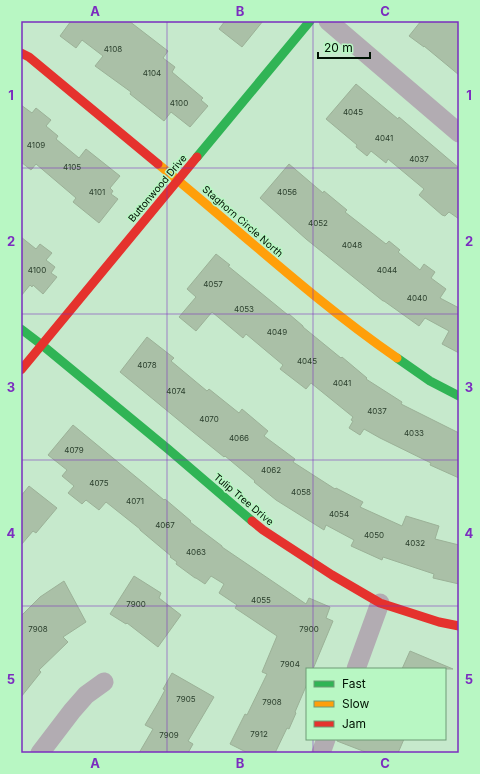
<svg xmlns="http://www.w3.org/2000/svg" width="480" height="774" font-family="Inter,sans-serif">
<rect width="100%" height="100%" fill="#c6e9cc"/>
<g fill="#aac0a7" stroke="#9bb197">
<path d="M71 21H129L168 51 163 58 175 67 172 72 203 98 201 100 208 106 190 127 171 112 164 121 130 94 131 92 95 66 103 56 82 40 76 48 60 36Z"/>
<path d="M225 21H263L242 47 219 29Z"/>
<path d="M421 21H459V75L424 46V47L409 36Z"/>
<path d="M356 84 398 119 399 117 459 168V219L449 212 445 216 442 215 419 195 424 189 388 159 386 163 371 151 367 156 356 147 357 145 326 119Z"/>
<path d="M21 105 32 113 36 108 51 120 46 126 58 136 56 139 79 158 86 149 120 176 110 188 113 191 111 194 118 199 99 223 73 202 76 198 36 164 31 170 21 162Z"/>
<path d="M289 164 323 193 324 191 347 210 345 212 386 244 389 241 400 250 398 252 420 270 424 264 435 272 431 278 446 289 440 298 459 308V353L442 344 449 331 425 318 419 326 384 301H383L306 239 260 198Z"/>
<path d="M21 237 36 249 40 244 52 253 46 260 55 267 51 273 57 277 43 294 33 285 32 287 30 285 21 296Z"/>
<path d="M216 254 230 265 228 266 288 315 289 314 303 326V327L341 358 342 357 367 378 366 379 402 402 401 404 459 433V478L430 465 431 463 380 438 364 429 360 435 349 428 353 421 351 420 353 417 311 383 306 389 280 369 283 365 246 334 243 338 212 312 196 331 179 317 196 297 187 289Z"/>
<path d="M147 337 174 358 171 361 207 391 209 389 239 413 242 409 268 431 264 436 295 459 293 462 335 489 336 488 363 502 360 507 402 526 406 516 439 526 435 539 459 545V584L433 578 434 574 383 557 382 560 351 546 354 540 326 525 324 530 276 500 254 482 255 481 225 456 224 457 193 432 120 372Z"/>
<path d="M73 425 130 472 164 500 165 499 191 521 190 522 222 546V547L306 604 309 598 330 607 326 618 333 621 313 669H307V684L295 712 296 713 289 729 287 728 275 753H248L230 744 245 714 247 715 267 674 262 672 277 636 235 608 237 605 219 593 224 584 211 576 205 584 196 578H195L176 564 177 562 170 557 171 556 140 530V529L106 502 99 510 86 500 82 504 68 493 74 486 62 476 67 470 48 455Z"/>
<path d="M29 486 57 508 36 533 33 531 21 545V496Z"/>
<path d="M134 576 161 593 159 598 181 615 158 647 127 623 126 624 110 614Z"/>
<path d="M64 581 86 622 63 637 68 642 39 670 41 672 21 697V616L40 597Z"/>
<path d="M410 651 453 669H402Z"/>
<path d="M172 673 214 697 188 741 193 744 188 753H139L153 729 145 725 158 703 165 690 163 689Z"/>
<path d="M337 739H404L398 753H368L337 741Z"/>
</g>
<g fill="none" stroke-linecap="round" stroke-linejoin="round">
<g stroke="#b2acb2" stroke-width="19">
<path d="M328 21 459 133"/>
<path d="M356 669 380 603"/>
<path d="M40 753 72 711 86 695 104 682"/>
<path d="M321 753 326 739"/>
</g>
<g stroke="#30b455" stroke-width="9">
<path d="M197 157 310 21"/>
<path d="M21 329 42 345 168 449 252 521"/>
<path d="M397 358 430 381 459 396"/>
</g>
<path stroke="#ff9f0a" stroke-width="9" d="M158 164C238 229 313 300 397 358"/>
<g stroke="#e5322d" stroke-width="9">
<path d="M21 53 29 57 158 164"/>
<path d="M21 370 197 157"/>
<path d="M252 521 263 530 332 575 380 603 439 622 459 626"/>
</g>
</g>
<path fill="none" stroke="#7b2cbf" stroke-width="1" stroke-opacity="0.55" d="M167 21V753M313 21V669M21 168H459M21 314H459M21 460H459M21 606H459M313 739V753"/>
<g text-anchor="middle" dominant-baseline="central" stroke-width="3" stroke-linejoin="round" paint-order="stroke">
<g font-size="8" fill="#2a3e2c">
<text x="113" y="49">4108</text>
<text x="152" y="73">4104</text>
<text x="179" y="103">4100</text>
<text x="353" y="112">4045</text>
<text x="384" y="138">4041</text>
<text x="36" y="145">4109</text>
<text x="419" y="159">4037</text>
<text x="72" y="167">4105</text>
<text x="97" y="192">4101</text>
<text x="287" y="192">4056</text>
<text x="318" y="223">4052</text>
<text x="352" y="245">4048</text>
<text x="37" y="270">4100</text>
<text x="387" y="270">4044</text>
<text x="213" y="284">4057</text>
<text x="417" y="298">4040</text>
<text x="244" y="309">4053</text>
<text x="277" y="332">4049</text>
<text x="307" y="361">4045</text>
<text x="147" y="365">4078</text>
<text x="342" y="383">4041</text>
<text x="176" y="391">4074</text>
<text x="377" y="411">4037</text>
<text x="209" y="419">4070</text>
<text x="414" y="433">4033</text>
<text x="239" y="438">4066</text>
<text x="74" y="450">4079</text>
<text x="271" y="470">4062</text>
<text x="99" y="483">4075</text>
<text x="301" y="492">4058</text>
<text x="135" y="501">4071</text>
<text x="339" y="514">4054</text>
<text x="165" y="525">4067</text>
<text x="374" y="535">4050</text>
<text x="415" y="543">4032</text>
<text x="196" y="552">4063</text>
<text x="261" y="600">4055</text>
<text x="136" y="604">7900</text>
<text x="38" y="629">7908</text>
<text x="309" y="629">7900</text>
<text x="290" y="664">7904</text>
<text x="186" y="699">7905</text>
<text x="272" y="702">7908</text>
<text x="259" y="734">7912</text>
<text x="169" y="735">7909</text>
</g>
<g font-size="10" fill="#001203" stroke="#b8f7c3">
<text transform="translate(157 188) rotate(-50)">Buttonwood Drive</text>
<text transform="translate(243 221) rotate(41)">Staghorn Circle North</text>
<text transform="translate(244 499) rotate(40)">Tulip Tree Drive</text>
</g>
</g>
<rect width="480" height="774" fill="none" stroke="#b8f7c3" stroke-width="44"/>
<rect x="306" y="668" width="140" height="72" fill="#b8f7c3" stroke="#6e9b76"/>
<rect x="314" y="681" width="20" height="6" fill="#30b455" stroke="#6e9b76"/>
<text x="342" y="688" font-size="12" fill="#001203">Fast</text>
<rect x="314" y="701" width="20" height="6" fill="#ff9f0a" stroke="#6e9b76"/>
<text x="342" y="708" font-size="12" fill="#001203">Slow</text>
<rect x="314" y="721" width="20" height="6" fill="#e5322d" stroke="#6e9b76"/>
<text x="342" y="728" font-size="12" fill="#001203">Jam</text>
<path d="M318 52v6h52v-6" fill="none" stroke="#001203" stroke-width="2"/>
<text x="324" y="52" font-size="12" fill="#001203" stroke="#b8f7c3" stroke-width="3" paint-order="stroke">20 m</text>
<rect x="22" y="22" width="436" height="730" fill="none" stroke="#7b2cbf" stroke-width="1.5"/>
<g font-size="13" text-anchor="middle" font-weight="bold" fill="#7b2cbf">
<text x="95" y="16">A</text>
<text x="240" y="16">B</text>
<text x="385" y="16">C</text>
<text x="11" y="100">1</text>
<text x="469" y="100">1</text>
<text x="11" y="246">2</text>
<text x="469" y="246">2</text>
<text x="11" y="392">3</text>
<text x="469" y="392">3</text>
<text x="11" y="538">4</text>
<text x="469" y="538">4</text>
<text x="11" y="684">5</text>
<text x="469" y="684">5</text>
<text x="95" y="768">A</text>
<text x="240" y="768">B</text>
<text x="385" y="768">C</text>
</g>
</svg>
